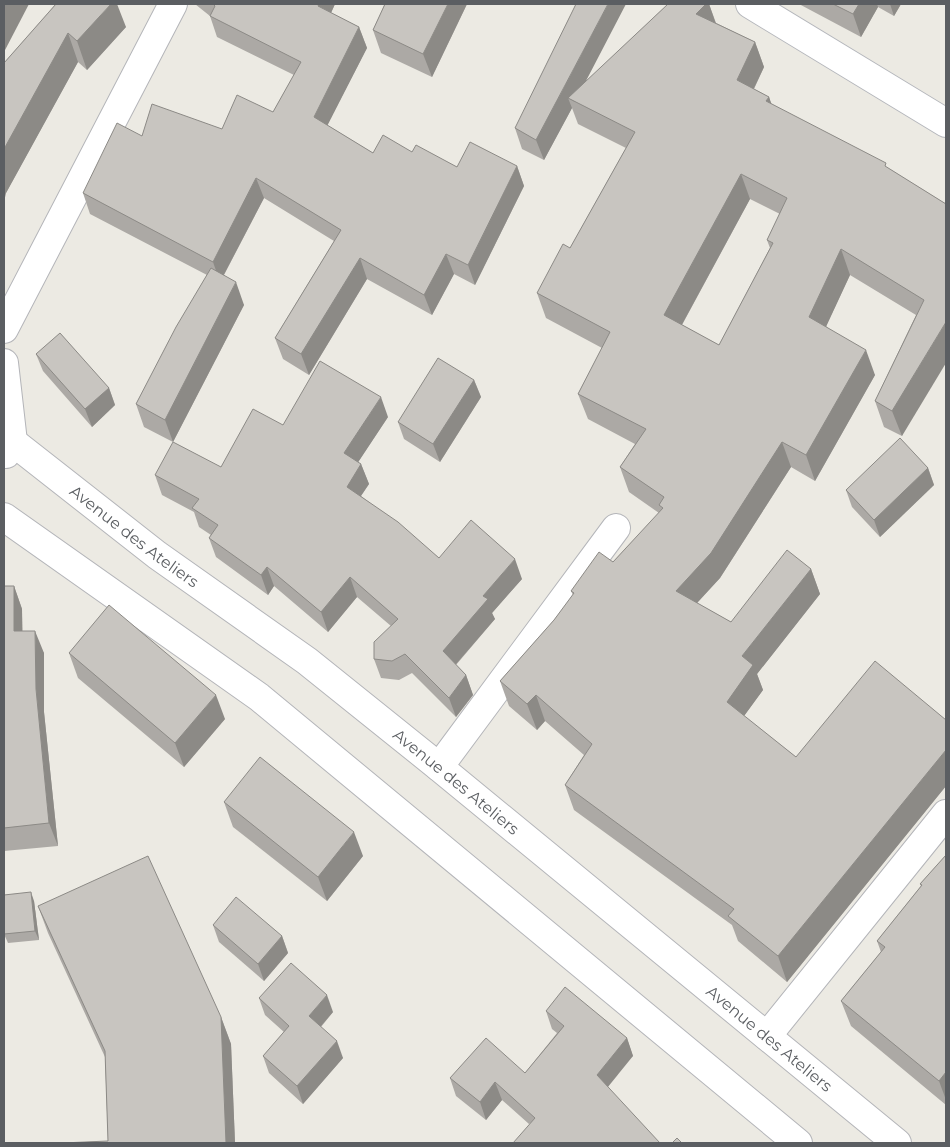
<svg xmlns="http://www.w3.org/2000/svg" width="950" height="1147" font-family="Montserrat,sans-serif">
<rect width="100%" height="100%" fill="#eceae3"/>
<g fill="none" stroke-linecap="round" stroke-linejoin="round">
<g stroke="#b4b5b9" stroke-width="30">
<g id="street">
<path d="M4 329 173 4"/>
<path d="M4 363 13 442 6 454"/>
<path id="s1" d="M4 437 13 442 157 555 307 661 439 767 897 1143"/>
<path d="M4 517 259 697 798 1143"/>
<path d="M439 767 616 528"/>
<path d="M767 1036 946 814"/>
</g>
</g>
<g stroke="#b5b7bc" stroke-width="30">
<path id="secondary" d="M750 4 946 123"/>
</g>
<use href="#street" stroke="#fff" stroke-width="28"/>
<use href="#secondary" stroke="#fff" stroke-width="28"/>
</g>
<g fill="#aca9a5" fill-rule="evenodd">
<path d="M56 4 126 27 87 70 78 62 6 193 4 63Z"/>
<path d="M195 4H335L331 13 359 27 367 48 327 125 373 153 412 152 457 167 517 166 524 186 475 285 454 274 432 315 367 279 309 375 283 359 275 338 334 241 264 198 224 275 244 305 173 442 144 427 136 404 207 275 90 214 83 193 142 136 222 129 273 112 294 75 217 37 210 16Z"/>
<path d="M385 4H467L432 77 381 53 373 30Z"/>
<path d="M668 4H709L716 23 755 42 764 67 754 89 769 97 771 104 888 168 946 204 902 436 884 427 875 401 916 315 850 275 826 326 875 375 815 481 791 467 720 578 697 603 731 622 811 569 820 594 757 674 763 690 744 716 796 757 946 720V786L787 982 738 941 732 925 574 810 565 785 584 755 545 721 537 730 509 706 500 681 554 620 573 595 571 591 613 562 659 513 629 492 620 467 635 444 588 419 578 394 602 348 546 318 537 293 570 248 626 148 578 124 572 108 544 160 522 149 515 128 585 83ZM750 199 780 214 767 240 770 248 719 345 682 325Z"/>
<path d="M799 4H901L894 16 878 7 861 37Z"/>
<path d="M36 354 109 388 115 405 92 427 43 371Z"/>
<path d="M474 380 481 397 440 462 404 439 398 422Z"/>
<path d="M388 417 358 462 361 464 369 484 361 496 439 558 522 579 492 613 495 619 456 665 466 675 473 695 456 717 412 673 399 680 381 678 374 659 391 626 357 597 328 632 274 586 268 595 216 557 209 538 211 535 199 527 194 512 162 495 155 475 221 467 283 425Z"/>
<path d="M928 468 934 485 880 537 852 507 846 490Z"/>
<path d="M4 586H14L22 609V631L44 653V712L58 846 4 851Z"/>
<path d="M69 653 225 719 184 767 78 678Z"/>
<path d="M224 802 363 856 327 901 233 827Z"/>
<path d="M946 855V1105L851 1026 841 1001 881 952 877 941 921 886 920 884Z"/>
<path d="M34 901 39 940 8 943 4 934Z"/>
<path d="M38 906 221 1017 231 1044 235 1143H62L108 1141 105 1057 48 933Z"/>
<path d="M213 925 282 936 288 953 264 981 219 942Z"/>
<path d="M259 998 333 1012 321 1027 343 1058 303 1104 269 1073 263 1056 284 1032 265 1015Z"/>
<path d="M546 1011 627 1038 633 1056 529 1124 502 1100 486 1120 456 1096 450 1078 525 1073 557 1033 552 1029Z"/>
</g>
<g fill="#8c8a86">
<path d="M4 4H29L4 52Z"/>
<path d="M111 4H117L126 27 87 70 77 41Z"/>
<path d="M319 4H335L325 26 318 6Z"/>
<path d="M448 4H467L432 77 423 54Z"/>
<path d="M608 4H626L575 102 568 98 572 108 544 160 536 140Z"/>
<path d="M706 4H709L717 27 696 14Z"/>
<path d="M859 4H877L878 7 861 37 853 14Z"/>
<path d="M890 4H901L894 16Z"/>
<path d="M359 27 367 48 321 138 314 117Z"/>
<path d="M68 33 78 62 6 193 4 202V149Z"/>
<path d="M755 42 764 67 746 105 737 80Z"/>
<path d="M769 97 778 122 766 101Z"/>
<path d="M517 166 524 186 475 285 468 265Z"/>
<path d="M741 174 750 199 673 341 664 315Z"/>
<path d="M256 178 264 198 220 282 213 262Z"/>
<path d="M841 249 850 275 819 342 809 317Z"/>
<path d="M446 254 454 274 432 315 424 295Z"/>
<path d="M360 258 367 279 309 375 301 354Z"/>
<path d="M236 282 244 305 173 442 165 420Z"/>
<path d="M946 322V363L902 436 892 411Z"/>
<path d="M866 350 875 375 815 481 806 455Z"/>
<path d="M474 380 481 397 440 462 433 444Z"/>
<path d="M109 388 115 405 92 427 85 409Z"/>
<path d="M381 397 388 417 351 473 344 453Z"/>
<path d="M782 442 791 467 720 578 685 616 676 591Z"/>
<path d="M361 464 369 484 354 506 347 487Z"/>
<path d="M928 468 934 485 880 537 874 520Z"/>
<path d="M515 559 522 579 492 613 495 619 450 671 443 651 483 596Z"/>
<path d="M267 567 274 586 268 595 261 575Z"/>
<path d="M811 569 820 594 757 674 763 690 736 727 727 702 742 656Z"/>
<path d="M350 577 357 597 328 632 321 612Z"/>
<path d="M14 586 22 609 23 654 14 631Z"/>
<path d="M35 631 44 653V712L58 846 49 823 36 689Z"/>
<path d="M466 675 473 695 456 717 449 698Z"/>
<path d="M216 695 225 719 184 767 175 743Z"/>
<path d="M536 695 545 721 537 730 527 704Z"/>
<path d="M946 750V786L787 982 778 956Z"/>
<path d="M354 832 363 856 327 901 318 877Z"/>
<path d="M31 892 34 901 39 940 35 931Z"/>
<path d="M282 936 288 953 264 981 258 964Z"/>
<path d="M327 995 333 1012 315 1033 309 1016Z"/>
<path d="M221 1017 231 1044 235 1143H226Z"/>
<path d="M627 1038 633 1056 603 1093 597 1075Z"/>
<path d="M337 1041 343 1058 303 1104 297 1086Z"/>
<path d="M946 1072V1100L939 1081Z"/>
<path d="M495 1082 502 1100 486 1120 480 1102Z"/>
</g>
<g fill="#c8c5c0" stroke="#8c8a86" fill-rule="evenodd">
<path d="M56 4H111L77 41 68 33 4 149V63Z"/>
<path d="M213 4H319L318 6 359 27 314 117 373 153 383 135 412 152 416 145 457 167 470 142 517 166 468 265 446 254 424 295 360 258 301 354 275 338 341 230 256 178 213 262 83 193 117 123 142 136 152 104 222 129 237 95 273 112 301 62 210 16 215 6Z"/>
<path d="M385 4H448L423 54 373 30Z"/>
<path d="M576 4H608L536 140 515 128Z"/>
<path d="M668 4H706L696 14 755 42 737 80 769 97 766 101 886 163 885 166 946 204V322L892 411 875 401 924 300 841 249 809 317 866 350 806 455 782 442 711 553 676 591 731 622 787 550 811 569 742 656 753 665 727 702 796 757 875 661 946 720V750L778 956 728 916 734 909 565 785 592 744 536 695 527 704 500 681 554 620 574 593 571 591 599 552 613 562 663 508 659 505 664 497 620 467 646 429 578 394 610 332 537 293 563 244 570 248 635 132 568 98ZM741 174 787 198 767 240 773 243 719 345 664 315Z"/>
<path d="M833 4H859L853 14Z"/>
<path d="M211 268 236 282 165 420 136 404 176 327Z"/>
<path d="M60 333 109 388 85 409 36 354Z"/>
<path d="M438 358 474 380 433 444 398 422Z"/>
<path d="M320 361 381 397 344 453 361 464 347 487 398 522 439 558 471 520 515 559 483 596 488 599 443 651 466 675 449 698 405 654 392 661 374 659V642L398 619 350 577 321 612 267 567 261 575 209 538 218 525 192 508 199 499 155 475 173 442 221 467 253 409 283 425Z"/>
<path d="M900 438 928 468 874 520 846 490Z"/>
<path d="M4 586H14V631H35L36 689 49 823 4 828Z"/>
<path d="M109 605 216 695 175 743 69 653Z"/>
<path d="M260 757 354 832 318 877 224 802Z"/>
<path d="M946 855V1072L939 1081 841 1001 885 947 877 941 922 885 920 884Z"/>
<path d="M148 856 221 1017 226 1143H62L108 1141 105 1051 38 906Z"/>
<path d="M31 892 35 931 4 934V895Z"/>
<path d="M236 897 282 936 258 964 213 925Z"/>
<path d="M291 963 327 995 309 1016 337 1041 297 1086 263 1056 289 1026 259 998Z"/>
<path d="M565 987 627 1038 597 1075 660 1143H513L535 1118 495 1082 480 1102 450 1078 486 1038 525 1073 564 1026 546 1011Z"/>
<path d="M677 1138 682 1143H672Z"/>
</g>
<g text-anchor="middle" dominant-baseline="central" stroke-width="4.5" stroke-linejoin="round" paint-order="stroke">
<g font-size="16" fill="#5b5e62" stroke="#fff">
<text stroke="none"><textPath href="#s1" startOffset="164">Avenue des Ateliers</textPath></text>
<text stroke="none"><textPath href="#s1" startOffset="569">Avenue des Ateliers</textPath></text>
<text stroke="none"><textPath href="#s1" startOffset="974">Avenue des Ateliers</textPath></text>
</g>
</g>
<rect width="950" height="1147" fill="none" stroke="#5b5e62" stroke-width="10"/>
</svg>
